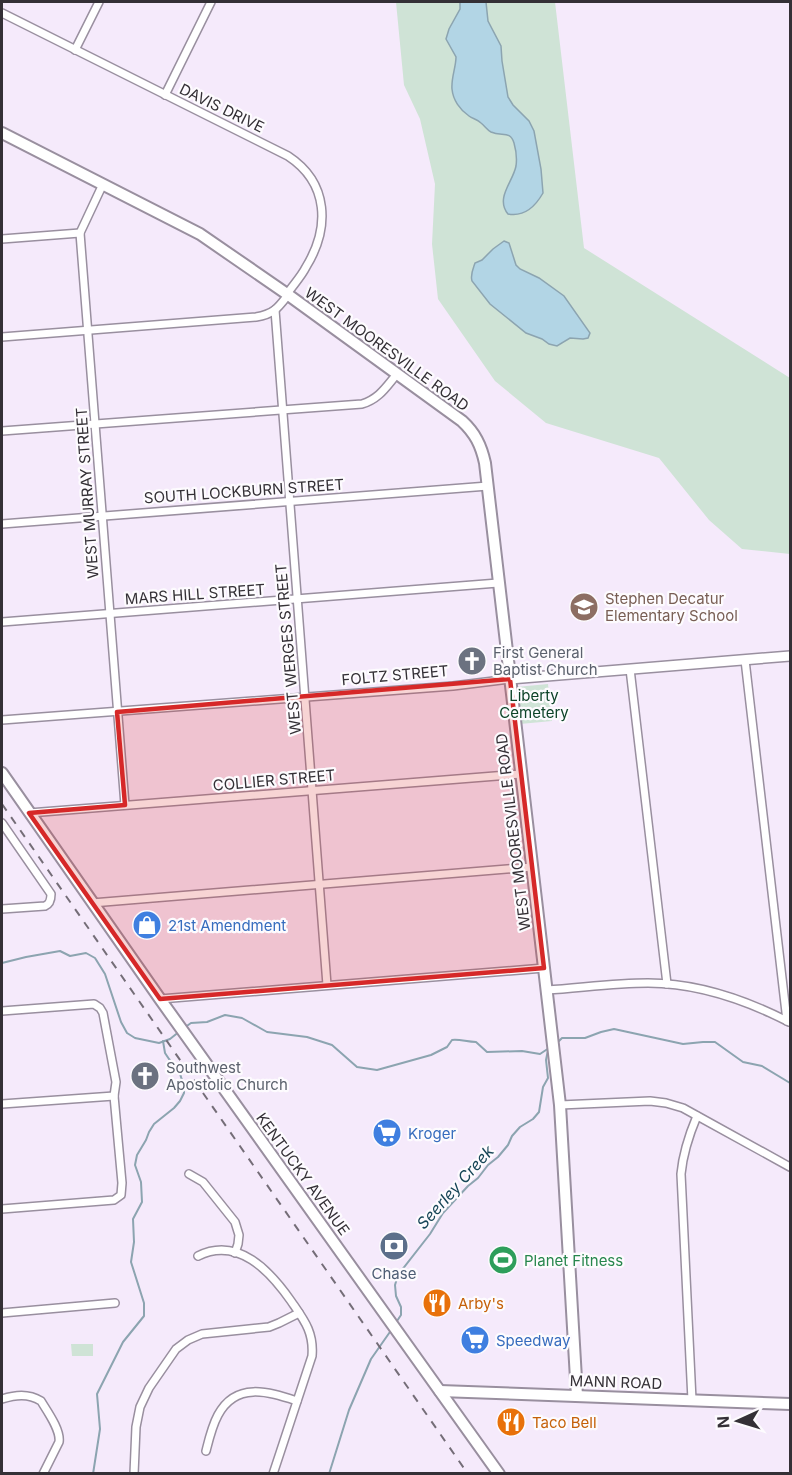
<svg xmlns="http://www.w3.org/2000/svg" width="792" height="1475" font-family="Inter,sans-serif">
<rect width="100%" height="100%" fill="#f5eafb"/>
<g fill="#cfe3d6">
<path d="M396 2H555L584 248 790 378V554L742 549 709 520 659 458 546 423 495 381 438 299 432 244 435 184 420 119 404 85Z"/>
<path d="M548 684 552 721 520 724 516 687Z"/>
<path d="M71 1344H93V1356H72Z"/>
</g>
<g fill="#b2d5e5" stroke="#8ca4b0" stroke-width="1.5">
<path d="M460 2H486L488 21 501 46 502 61 508 97 513 105 529 121 534 131 541 169 543 193C535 207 524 217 508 214 495 198 513 182 516 166 517 159 516 150 514 143 510 130 502 137 491 132 487 130 485 126 481 123 477 119 473 119 469 116 460 110 453 100 452 89 451 78 456 67 456 57L446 39 449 29 460 9Z"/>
<path d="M504 241 509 243 516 265 520 269 539 278 564 296 590 333 588 338 583 339 570 338 557 346 549 344 542 339 526 333 490 304 472 281C470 275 473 269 475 263L482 260 493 249Z"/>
</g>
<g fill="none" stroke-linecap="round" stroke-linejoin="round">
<g stroke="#8ca4b0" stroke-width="2">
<path d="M2 963 26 957 60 951 70 956 86 953 95 958 105 974 121 1022 127 1033 135 1038 159 1043 170 1039 180 1031"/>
<path d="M184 1028 191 1023 207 1022 225 1015 242 1018 267 1032 307 1037 332 1045 357 1067 377 1070 431 1055 447 1047 452 1040C460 1039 467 1042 476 1042L487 1052 522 1051 540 1054 549 1048"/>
<path d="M559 1041 562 1038H585L601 1032 614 1029 683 1044 703 1042H715L743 1062 762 1066 790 1083"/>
<path d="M395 1324 401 1315V1307L396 1296 395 1285 398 1275 430 1234 443 1213 468 1186 478 1178 488 1165 498 1157 508 1145 512 1136 520 1127 533 1119 539 1112 543 1087 548 1078 546 1060 548 1050"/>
<path d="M93 1474 100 1429 97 1394 123 1342 144 1316V1303L131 1262 134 1242 133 1219 142 1202 141 1182 135 1165 137 1155 146 1140 149 1132 154 1124 174 1108 180 1101 184 1093V1086L179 1071 169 1059 165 1053 163 1041"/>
<path d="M329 1474 349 1410 371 1359 392 1329"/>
</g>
<g stroke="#998f9f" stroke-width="10">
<g id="minor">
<path d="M2 13 288 156C329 183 330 228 306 267 301 277 293 285 287 294"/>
<path d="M75 50 99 2"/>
<path d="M165 95 211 2"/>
<path d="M103 184 80 233 125 805"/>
<path d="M2 239 80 233"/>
<path d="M275 310 327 985"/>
<path d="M2 337 256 317C274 314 278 308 288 295"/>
<path d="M2 431 362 404C379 399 386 387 397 374"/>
<path d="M2 524 488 486"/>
<path d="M2 622 498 583"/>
<path d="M745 660 787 1021"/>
<path d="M630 669 667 984"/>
<path d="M2 720 453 686 510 679"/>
<path d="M29 813 521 774"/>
<path d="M2 823 51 894C51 900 50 904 45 906L2 909"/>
<path d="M92 903 532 867"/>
<path d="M547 990C580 988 614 983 648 983 697 983 746 1000 789 1022"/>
<path d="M160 999 544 968"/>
<path d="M2 1011 94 1004 100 1008 103 1013 116 1082 114 1096 122 1183 121 1195 114 1200 2 1209"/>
<path d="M2 1104 114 1096"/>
<path d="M560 1105 650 1101 666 1103 683 1108 790 1167"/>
<path d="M189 1174 203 1182 235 1222 239 1235 238 1244 235 1253"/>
<path d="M198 1256C238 1236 270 1271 291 1301 304 1320 314 1332 312 1356L273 1474"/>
<path d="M2 1313 115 1303"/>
<path d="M2 1399C15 1395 28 1393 41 1401 47 1411 61 1430 59 1442L43 1474"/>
<path d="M692 1400 681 1174C683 1152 689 1135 697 1116"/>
<path d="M206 1451C209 1439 212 1426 218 1415 236 1381 269 1392 297 1401"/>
<path d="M134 1474 136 1427 140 1407 149 1388 176 1349 188 1340 202 1334 269 1327 279 1323 299 1313"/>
</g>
</g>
<g stroke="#998f9f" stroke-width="12">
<path id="tertiary" d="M510 679 790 656"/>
</g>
<g stroke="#998f9f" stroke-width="14">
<g id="secondary">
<path d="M2 133 200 234 287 294 462 421C475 433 481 445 485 463L560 1105 577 1396"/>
<path d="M440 1391 790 1404"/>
</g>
</g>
<g stroke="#998f9f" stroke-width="14">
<path id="primary" d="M2 773 160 999 499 1474"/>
</g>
<use href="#minor" stroke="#fff" stroke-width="7"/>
<use href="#tertiary" stroke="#fff" stroke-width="9"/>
<use href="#secondary" stroke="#fff" stroke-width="10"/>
<use href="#primary" stroke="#fff" stroke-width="10"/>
<path stroke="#746d77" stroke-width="2" stroke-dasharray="8 8" stroke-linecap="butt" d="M2 804 468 1474"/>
</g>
<path fill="#d62828" fill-opacity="0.2" stroke="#d62828" stroke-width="4.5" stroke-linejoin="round" d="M510 679 544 968 160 999 29 813 125 805 117 712Z"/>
<defs>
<g id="school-disc" transform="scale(1.5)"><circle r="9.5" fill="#8d6e63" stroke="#fdfbfe"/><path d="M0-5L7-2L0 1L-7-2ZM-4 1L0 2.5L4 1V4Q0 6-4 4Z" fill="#fff"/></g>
<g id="church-disc" transform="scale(1.5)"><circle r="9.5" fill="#6b7280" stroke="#fdfbfe"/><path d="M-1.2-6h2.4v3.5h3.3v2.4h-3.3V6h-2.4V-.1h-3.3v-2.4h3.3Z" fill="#fff"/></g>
<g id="shop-disc" transform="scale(1.5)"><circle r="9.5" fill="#3f7fe0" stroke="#fdfbfe"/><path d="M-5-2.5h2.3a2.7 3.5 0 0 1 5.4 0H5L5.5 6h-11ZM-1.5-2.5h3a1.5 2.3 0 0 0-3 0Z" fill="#fff"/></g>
<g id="supermarket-disc" transform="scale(1.5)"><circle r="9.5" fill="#3f7fe0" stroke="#fdfbfe"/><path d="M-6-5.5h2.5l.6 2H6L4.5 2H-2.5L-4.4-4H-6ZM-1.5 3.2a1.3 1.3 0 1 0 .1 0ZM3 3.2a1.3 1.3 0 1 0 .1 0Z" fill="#fff"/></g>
<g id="bank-disc" transform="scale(1.5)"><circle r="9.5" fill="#5c6f8a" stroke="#fdfbfe"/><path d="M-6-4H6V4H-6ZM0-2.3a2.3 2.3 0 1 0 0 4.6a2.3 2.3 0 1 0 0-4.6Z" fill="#fff"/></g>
<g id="stadium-disc" transform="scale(1.5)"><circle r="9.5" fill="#2e9e5b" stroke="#fdfbfe"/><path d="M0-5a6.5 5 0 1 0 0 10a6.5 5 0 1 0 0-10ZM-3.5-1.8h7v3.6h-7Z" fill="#fff"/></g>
<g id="restaurant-disc" transform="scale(1.5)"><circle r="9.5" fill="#e8710a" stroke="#fdfbfe"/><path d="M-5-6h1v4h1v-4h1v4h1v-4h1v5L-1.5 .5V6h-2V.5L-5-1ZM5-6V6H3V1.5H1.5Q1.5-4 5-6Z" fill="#fff"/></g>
</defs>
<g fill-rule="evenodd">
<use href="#school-disc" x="584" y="607"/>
<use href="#church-disc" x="472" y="661"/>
<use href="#shop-disc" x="147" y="925"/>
<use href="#church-disc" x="145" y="1076"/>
<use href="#supermarket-disc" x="387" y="1133"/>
<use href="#bank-disc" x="394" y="1246"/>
<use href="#stadium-disc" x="503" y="1260"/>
<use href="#restaurant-disc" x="437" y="1303"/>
<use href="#supermarket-disc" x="475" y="1340"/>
<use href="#restaurant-disc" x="511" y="1422"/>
</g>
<g text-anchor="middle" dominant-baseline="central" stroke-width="4.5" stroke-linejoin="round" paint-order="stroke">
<g font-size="15" fill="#343036" stroke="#fdfbfe">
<text transform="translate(222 108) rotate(26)">DAVIS DRIVE</text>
<text transform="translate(387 349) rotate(36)">WEST MOORESVILLE ROAD</text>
<text transform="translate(244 491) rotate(-4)">SOUTH LOCKBURN STREET</text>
<text transform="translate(87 493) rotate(-94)">WEST MURRAY STREET</text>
<text transform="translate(195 594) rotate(-4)">MARS HILL STREET</text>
<text transform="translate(288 649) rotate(-95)">WEST WERGES STREET</text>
<text transform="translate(395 675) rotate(-5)">FOLTZ STREET</text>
<text transform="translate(274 780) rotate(-5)">COLLIER STREET</text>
<text transform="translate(513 832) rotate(-97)">WEST MOORESVILLE ROAD</text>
<text transform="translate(303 1174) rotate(54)">KENTUCKY AVENUE</text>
<text transform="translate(616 1382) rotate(2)">MANN ROAD</text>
</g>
<g font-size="15" fill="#785e54" stroke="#fdfbfe" text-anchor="start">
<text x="605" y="598">Stephen Decatur<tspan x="605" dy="17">Elementary School</tspan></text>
</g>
<g font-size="15" fill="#5b616d" stroke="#fdfbfe" text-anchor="start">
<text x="493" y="652">First General<tspan x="493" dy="17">Baptist Church</tspan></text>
<text x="166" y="1067">Southwest<tspan x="166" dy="17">Apostolic Church</tspan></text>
</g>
<g font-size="15" fill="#0d4328" stroke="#fdfbfe">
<text x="534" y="695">Liberty<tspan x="534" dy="17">Cemetery</tspan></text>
</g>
<g font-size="15" fill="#366cbe" stroke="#fdfbfe" text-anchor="start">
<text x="168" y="925">21st Amendment</text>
<text x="408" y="1133">Kroger</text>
<text x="496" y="1340">Speedway</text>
</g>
<g font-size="15" fill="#27864d" stroke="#fdfbfe" text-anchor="start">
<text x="524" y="1260">Planet Fitness</text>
</g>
<g font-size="15" fill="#4e5e75" stroke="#fdfbfe">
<text x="394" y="1273">Chase</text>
</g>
<g font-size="15" fill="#c56008" stroke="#fdfbfe" text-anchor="start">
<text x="458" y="1303">Arby's</text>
<text x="532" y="1422">Taco Bell</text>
</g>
<g font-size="16" font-style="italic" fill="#164557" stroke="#fdfbfe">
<text transform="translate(455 1187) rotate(-48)">Seerley Creek</text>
</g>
</g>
<rect width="792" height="1475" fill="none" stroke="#343036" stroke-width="6"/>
<g transform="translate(738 1421) rotate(266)" stroke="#fdfbfe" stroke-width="4.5" paint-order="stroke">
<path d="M0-4.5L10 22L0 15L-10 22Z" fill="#343036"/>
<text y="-9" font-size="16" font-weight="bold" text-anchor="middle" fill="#343036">N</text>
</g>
</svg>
